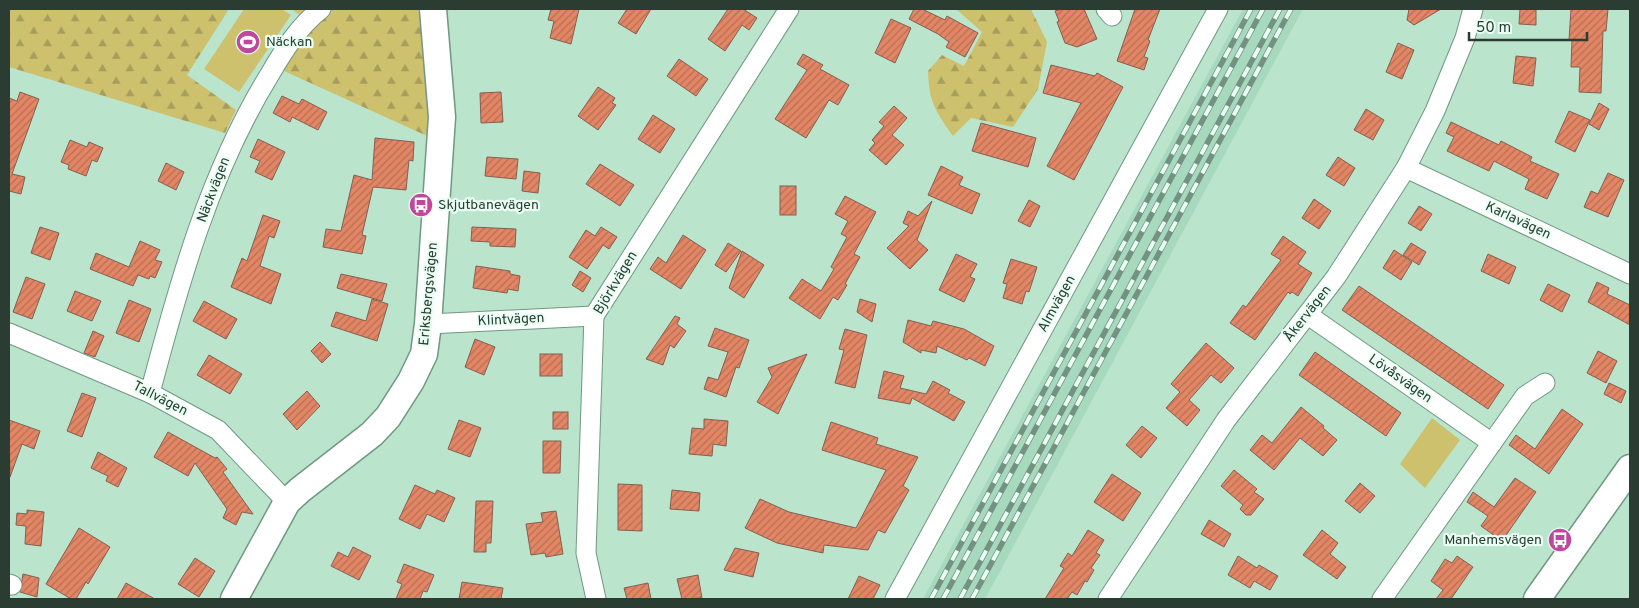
<svg xmlns="http://www.w3.org/2000/svg" width="1639" height="608" font-family="Overpass,sans-serif">
<defs>
<pattern id="forest-firs" width="22" height="20" patternUnits="userSpaceOnUse" patternTransform="scale(1.25)"><rect width="22" height="20" fill="#cdc16e"/><path d="M5 1l3.5 6h-7zM16 11l3.5 6h-7z" fill="#a79e5b"/></pattern>
<pattern id="building-hatch" width="6" height="6" patternUnits="userSpaceOnUse" patternTransform="scale(1.25)"><rect width="6" height="6" fill="#e38665"/><path d="M-1 1l2-2M0 6l6-6M5 7l2-2" fill="none" stroke="#b86f54"/></pattern>
</defs>
<rect width="100%" height="100%" fill="#bae4cc"/>
<path fill="#a7d9be" d="M1243 9H1303L985 599H923Z"/>
<g fill="#cdc16e">
<path d="M244 9H282L291 15 239 92 204 69Z"/>
<path d="M1432 418 1460 440 1425 488 1400 464Z"/>
</g>
<g fill="url(#forest-firs)">
<path d="M9 9H229L187 75 236 110 225 133 9 67Z"/>
<path d="M291 9H418L436 100 427 136 284 71 307 20Z"/>
<path d="M956 9H1031L1047 42 1038 89 1013 127 971 118 953 136C935 111 929 101 928 71L942 55 964 66 982 32Z"/>
</g>
<g fill="url(#building-hatch)" stroke="#845f51">
<path d="M551 9H579L571 44 550 38 554 21 548 20Z"/>
<path d="M627 9H651L636 34 618 23Z"/>
<path d="M728 9H743L757 18 749 30 742 25 725 51 708 39Z"/>
<path d="M914 9H922L945 20 947 16 978 33 965 57 946 47 949 42 938 34 909 19Z"/>
<path d="M1062 9H1084L1097 39 1077 47 1065 43 1057 22 1059 21 1055 11Z"/>
<path d="M1135 9H1160L1148 40 1150 41 1144 57 1148 58 1144 70 1117 61Z"/>
<path d="M1409 9H1441L1414 25 1407 20Z"/>
<path d="M1520 9H1536V25L1519 24Z"/>
<path d="M1571 9H1608L1606 31H1603L1601 93 1579 92 1580 67H1571L1572 40H1569Z"/>
<path d="M891 19 911 28 895 63 875 53Z"/>
<path d="M1398 43 1414 50 1402 79 1386 72Z"/>
<path d="M803 54 823 65 820 69 849 85 838 105 829 100 806 138 775 119 807 70 797 64Z"/>
<path d="M1516 56 1536 58 1533 86 1513 83Z"/>
<path d="M679 59 708 79 696 96 667 76Z"/>
<path d="M1051 65 1095 76 1097 73 1123 87 1074 180 1047 166 1081 103 1043 93Z"/>
<path d="M598 87 615 98 612 103 616 105 598 130 578 116Z"/>
<path d="M20 92 39 99 12 174 25 177 21 194 9 191V98L17 101Z"/>
<path d="M501 92 503 122 481 123 480 93Z"/>
<path d="M282 96 299 104 302 99 327 112 318 130 292 117 290 122 273 113Z"/>
<path d="M1599 103 1609 109 1599 130 1589 124Z"/>
<path d="M894 106 907 118 892 135 904 145 886 165 869 150 875 143 872 140 884 126 879 122Z"/>
<path d="M1366 109 1384 120 1373 140 1354 130Z"/>
<path d="M1569 111 1590 120 1575 152 1555 142Z"/>
<path d="M653 115 675 129 660 153 638 139Z"/>
<path d="M1451 122 1499 145 1501 141 1532 157 1530 161 1559 174 1547 199 1525 189 1529 179 1494 161 1489 171 1447 151 1454 137 1446 133Z"/>
<path d="M981 123 1036 138 1028 167 972 151Z"/>
<path d="M375 138 414 142 413 161 409 160 406 190 373 187 362 235 366 236 362 254 323 247 326 229 341 231 354 175 372 180Z"/>
<path d="M258 139 285 152 272 180 255 172 260 161 250 157Z"/>
<path d="M70 140 87 147 89 142 103 148 97 162 92 160 86 176 68 169 69 165 61 162Z"/>
<path d="M487 157 518 159 516 179 485 176Z"/>
<path d="M1338 157 1355 168 1344 186 1326 175Z"/>
<path d="M166 163 184 172 176 190 158 181Z"/>
<path d="M600 164 634 185 620 206 586 184Z"/>
<path d="M941 166 963 177 959 185 980 194 972 214 928 195Z"/>
<path d="M524 171 540 173 538 193 522 191Z"/>
<path d="M1608 173 1624 180 1608 217 1584 207 1591 191 1598 194Z"/>
<rect x="780" y="186" width="16" height="29"/>
<path d="M845 196 876 212 854 254 860 257 845 284 847 285 838 300 833 297 820 319 789 298 802 279 821 291 834 269 831 267 847 237 841 234 848 221 835 214Z"/>
<path d="M1314 199 1331 211 1319 229 1302 218Z"/>
<path d="M1029 200 1040 206 1030 227 1018 221Z"/>
<path d="M932 201 917 240 928 250 910 269 887 248 909 226 903 223 908 211 918 216Z"/>
<path d="M1419 206 1432 214 1421 231 1408 223Z"/>
<path d="M263 215 280 221 274 238 269 236 260 266 281 274 271 304 231 287 242 258 247 261Z"/>
<path d="M40 227 59 233 50 260 31 253Z"/>
<path d="M472 227 516 229 515 247 490 246V242L471 241Z"/>
<path d="M601 227 617 237 609 249 603 245 587 269 569 257 586 230 595 236Z"/>
<path d="M683 235 706 250 681 289 650 269 658 257 666 263Z"/>
<path d="M1283 236 1306 252 1298 264 1312 273 1298 296 1292 292 1290 294 1288 292 1255 340 1230 323 1243 305 1246 307 1281 260 1271 254Z"/>
<path d="M140 241 160 250 155 260 162 262 155 278 150 276 149 279 138 275 133 286 90 269 96 253 129 267Z"/>
<path d="M728 243 741 251 726 272 715 265Z"/>
<path d="M1411 243 1426 252 1419 265 1403 255Z"/>
<path d="M1394 250 1412 262 1401 280 1383 268Z"/>
<path d="M742 251 764 265 744 298 729 288Z"/>
<path d="M956 254 977 264 970 277 975 279 964 302 939 290Z"/>
<path d="M1488 254 1516 267 1509 284 1481 271Z"/>
<path d="M1011 259 1037 267 1029 292 1026 291 1022 304 1003 298 1007 284 1003 283Z"/>
<path d="M476 266 510 271V274L520 276 518 291 508 289 507 293 473 288Z"/>
<path d="M580 271 591 278 583 292 572 285Z"/>
<path d="M341 274 387 284 382 301 337 288Z"/>
<path d="M26 277 45 284 32 319 13 312Z"/>
<path d="M1597 282 1609 288 1607 294 1630 305V325L1588 302Z"/>
<path d="M1548 284 1570 295 1562 312 1540 300Z"/>
<path d="M1359 286 1504 385 1488 409 1342 310Z"/>
<path d="M75 291 101 301 92 321 67 311Z"/>
<path d="M372 299 388 304 377 341 331 326 336 312 366 321Z"/>
<path d="M860 299 876 304 872 322 857 312Z"/>
<path d="M129 300 151 309 139 342 116 333Z"/>
<path d="M204 301 237 319 226 339 193 321Z"/>
<path d="M675 316 680 318 677 324 686 331 674 348 670 345 663 365 646 359Z"/>
<path d="M908 320 931 326 933 321 964 329 994 346 985 366 969 358 967 360 937 346 936 353 921 350V353L903 342Z"/>
<path d="M715 328 749 340 739 368 736 367 726 397 704 389 708 377 718 380 728 352 708 346Z"/>
<path d="M845 329 867 335 855 388 835 383 844 350 839 349Z"/>
<path d="M93 331 104 336 95 357 84 353Z"/>
<path d="M475 339 495 347 484 375 465 367Z"/>
<path d="M320 342 331 354 322 363 311 351Z"/>
<path d="M1206 343 1234 368 1221 383 1211 375 1189 400 1200 410 1187 426 1166 408 1180 392 1171 384Z"/>
<path d="M1598 351 1617 361 1606 383 1587 373Z"/>
<path d="M1315 352 1401 413 1386 436 1299 375Z"/>
<rect x="540" y="354" width="22" height="22"/>
<path d="M807 354 778 414 757 402 772 377 768 368Z"/>
<path d="M209 355 242 374 230 394 197 375Z"/>
<path d="M884 371 904 376 900 388 926 394 933 381 950 390 948 393 965 402 954 421 912 398 910 404 878 398Z"/>
<path d="M1609 383 1626 391 1621 403 1604 394Z"/>
<path d="M307 391 320 406 297 430 283 414Z"/>
<path d="M82 393 96 398 82 437 67 431Z"/>
<path d="M1301 407 1324 426 1323 428 1337 440 1323 456 1300 438 1274 470 1250 450 1262 435 1272 443Z"/>
<path d="M1562 409 1583 424 1549 474 1509 445 1516 435 1535 449Z"/>
<rect x="553" y="412" width="15" height="17"/>
<path d="M704 419 728 421 726 446 713 444 712 456 689 454 692 428 704 429Z"/>
<path d="M9 420 40 431 34 449 22 444 10 477Z"/>
<path d="M459 420 481 428 470 457 448 449Z"/>
<path d="M831 422 878 438 876 444 918 457 903 486 909 490 885 533 878 530 868 550 824 545 823 553 777 543 745 528 760 499 789 512 856 528 886 470 822 450Z"/>
<path d="M1142 426 1157 438 1141 458 1126 445Z"/>
<path d="M168 432 215 458 217 457 227 469 223 472 253 514 242 512 236 525 223 518 227 509 195 463 188 476 154 457Z"/>
<path d="M543 441H561L560 473H543Z"/>
<path d="M98 452 127 468 118 487 106 481 108 476 91 468Z"/>
<path d="M1234 470 1257 489 1254 492 1264 499 1251 515H1246L1240 509 1243 505 1221 486Z"/>
<path d="M1112 474 1141 493 1123 521 1094 502Z"/>
<path d="M1515 478 1536 492 1502 541 1481 526 1488 516 1467 502 1473 492 1494 507Z"/>
<path d="M1360 483 1375 496 1360 513 1345 501Z"/>
<path d="M618 484 642 485V531L618 530Z"/>
<path d="M415 485 435 494 437 490 455 498 444 522 427 514 420 529 399 519Z"/>
<path d="M672 490 700 493 699 511 670 509Z"/>
<path d="M476 501H493L491 543H486V552H474Z"/>
<path d="M27 510 44 512 41 546 25 544 26 526 16 525 17 513 27 514Z"/>
<path d="M556 511 563 554 546 557 545 553 531 555 526 524 543 522 541 513Z"/>
<path d="M1209 520 1231 534 1224 547 1201 534Z"/>
<path d="M79 528 110 547 88 584 86 582 76 599H71L46 584Z"/>
<path d="M1088 530 1104 540 1096 553 1100 555 1091 568 1094 570 1087 582 1085 581 1077 595 1072 592 1067 599H1045L1064 568 1060 566 1068 553 1072 556Z"/>
<path d="M1322 530 1338 543 1330 554 1346 567 1337 579 1303 555Z"/>
<path d="M353 547 371 556 359 580 331 566 338 552 348 557Z"/>
<path d="M735 548 759 553 753 577 724 570Z"/>
<path d="M1238 556 1257 568 1259 565 1278 576 1270 590 1254 581 1250 588 1228 575Z"/>
<path d="M1457 556 1473 567 1451 599H1436L1443 590 1431 581 1445 559 1452 563Z"/>
<path d="M195 558 215 571 199 597 178 584Z"/>
<path d="M404 564 434 575 427 592 423 591 420 599H396L402 584 397 582Z"/>
<path d="M23 574 39 578 37 597 20 592Z"/>
<path d="M698 575 702 598 682 599 677 579Z"/>
<path d="M859 576 880 585 873 599H848Z"/>
<path d="M462 582 503 588 501 599H459Z"/>
<path d="M126 583 155 599H117Z"/>
<path d="M648 583 651 599H627L624 588Z"/>
</g>
<g fill="none" stroke-linecap="round" stroke-linejoin="round">
<g stroke="#709882" stroke-width="21">
<g id="street">
<path d="M1106 9 1112 16"/>
<path d="M1406 168 1630 274"/>
<path d="M1308 315 1492 443"/>
<path d="M428 324 594 316"/>
<path d="M9 333 150 393 218 430 287 502"/>
<path d="M150 393C179 283 210 171 270 74 284 50 299 26 321 9"/>
<path d="M9 584 12 585"/>
<path d="M596 599 586 553 594 316 789 9"/>
<path d="M895 599 1218 9"/>
<path d="M1108 599 1226 420 1336 277 1406 168 1435 111 1465 38 1473 9"/>
<path d="M1382 599 1525 396 1545 383"/>
</g>
</g>
<g stroke="#709882" stroke-width="29">
<g id="secondary">
<path d="M234 599 287 502 300 490 372 434 388 417 411 381 424 354 428 324 442 117 433 9"/>
<path d="M1537 599 1630 468"/>
</g>
</g>
<use href="#street" stroke="#fff" stroke-width="19"/>
<use href="#secondary" stroke="#fff" stroke-width="26"/>
<g stroke="#749281" stroke-width="5.5">
<g id="rail">
<path d="M931 599 1251 9"/>
<path d="M943 599 1263 9"/>
<path d="M960 599 1280 9"/>
<path d="M972 599 1291 9"/>
</g>
</g>
<use href="#rail" stroke="#eafff3" stroke-width="4" stroke-dasharray="11" stroke-linecap="butt"/>
</g>
<defs>
<g id="stadium-disc" transform="scale(1.25)"><circle r="9.5" fill="#bf479d" stroke="#eafff3"/><path d="M0-5a6.5 5 0 1 0 0 10a6.5 5 0 1 0 0-10ZM-3.5-1.8h7v3.6h-7Z" fill="#fff"/></g>
<g id="bus-disc" transform="scale(1.25)"><circle r="9.5" fill="#bf479d" stroke="#eafff3"/><path d="M-5-6H5V4H4V6H2V4H-2V6H-4V4H-5ZM-3.5-4V0h7V-4ZM-3.5 1.2v1.5H-2V1.2ZM2 1.2v1.5H3.5V1.2Z" fill="#fff"/></g>
</defs>
<g fill-rule="evenodd">
<use href="#stadium-disc" x="248" y="42"/>
<use href="#bus-disc" x="421" y="205"/>
<use href="#bus-disc" x="1560" y="540"/>
</g>
<g text-anchor="middle" dominant-baseline="central" stroke-width="4.5" stroke-linejoin="round" paint-order="stroke">
<g font-size="14" fill="#2b3c33" stroke="#eafff3" text-anchor="start">
<text x="266" y="42">Näckan</text>
<text x="438" y="205">Skjutbanevägen</text>
<text x="1542" y="540" text-anchor="end">Manhemsvägen</text>
</g>
<g font-size="14" fill="#2b3c33" stroke="#eafff3">
<text transform="translate(214 190) rotate(-69)">Näckvägen</text>
<text transform="translate(1518 221) rotate(25)">Karlavägen</text>
<text transform="translate(616 283) rotate(-59)">Björkvägen</text>
<text transform="translate(429 294) rotate(-85)">Eriksbergsvägen</text>
<text transform="translate(1057 304) rotate(-61)">Almvägen</text>
<text transform="translate(1308 314) rotate(-52)">Åkervägen</text>
<text transform="translate(511 320) rotate(-3)">Klintvägen</text>
<text transform="translate(1400 379) rotate(35)">Lövåsvägen</text>
<text transform="translate(160 399) rotate(27)">Tallvägen</text>
</g>
</g>
<rect width="1639" height="608" fill="none" stroke="#2b3c33" stroke-width="20"/>
<path d="M1469 32v8h118v-8" fill="none" stroke="#2b3c33" stroke-width="2.5"/>
<text x="1476" y="32" font-size="15" fill="#2b3c33" stroke="#eafff3" stroke-width="4" paint-order="stroke">50 m</text>
</svg>
